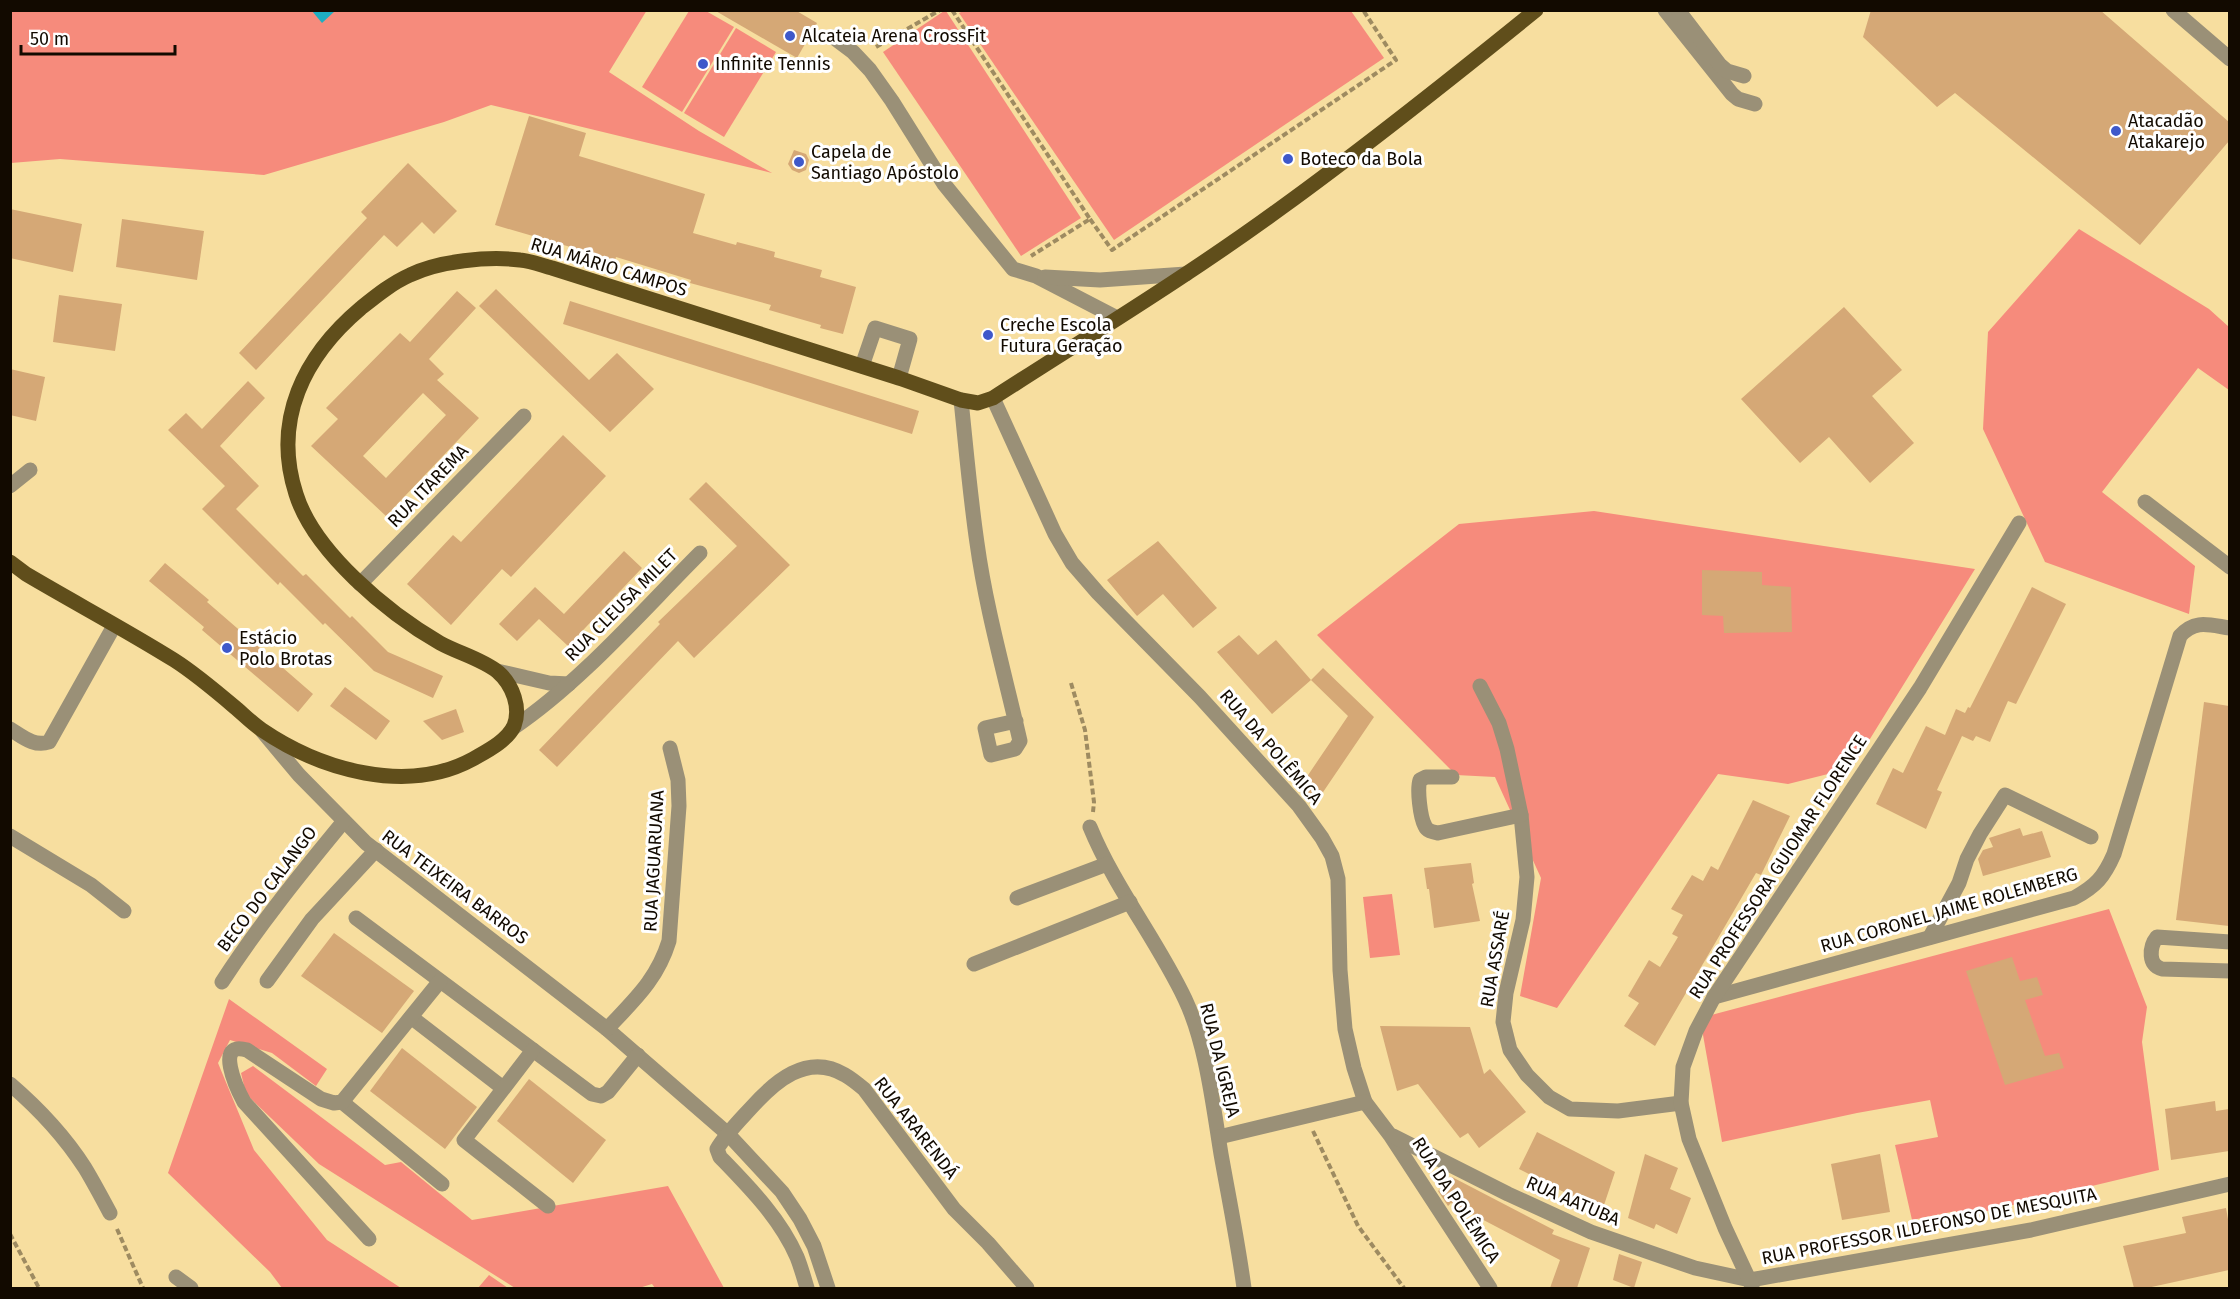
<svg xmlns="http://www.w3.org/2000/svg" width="2240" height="1299" font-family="'Fira Sans',sans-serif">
<rect width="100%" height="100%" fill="#f7de9f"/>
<g fill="#f68b7c">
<path d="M647 10 609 72 699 131 772 173 491 105 444 122 264 175 60 159 11 163V11Z"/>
<path d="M689 11H706L734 27 682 112 642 87Z"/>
<path d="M944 11H946L1081 218 1021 256 883 52Z"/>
<path d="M963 11H1351L1384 58 1114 240 959 13Z"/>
<path d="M736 28 776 52 724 137 684 113Z"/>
<path d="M2079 229 2209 309 2229 327V390L2198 368 2102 492 2195 566 2189 614 2045 562 1983 429 1988 332Z"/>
<path d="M1594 511 1975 569 1852 768 1788 784 1718 774 1557 1008 1520 996 1541 878 1495 777 1456 775 1317 635 1459 524Z"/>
<path d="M1392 894 1400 955 1370 958 1363 897Z"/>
<path d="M2109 909 2147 1007 2142 1042 2159 1170 1958 1218 1956 1211 1912 1220 1895 1145 1938 1137 1930 1100 1857 1113 1722 1142 1700 1018Z"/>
<path d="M229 999 327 1069 316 1086 272 1053 230 1040 218 1063 254 1150 327 1240 401 1288H282L270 1272 168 1173Z"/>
<path d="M253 1066 385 1165 401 1162 472 1220 668 1186 724 1288H655L652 1284 639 1288H515L319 1164 246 1094 241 1073Z"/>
<path d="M489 1275 508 1288H478Z"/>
</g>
<path fill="#1daec1" d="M312 11H335L322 23Z"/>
<g fill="#d5a876" fill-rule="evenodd">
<path d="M714 10H795L817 23 797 58Z"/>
<path d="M1871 10H2100L2229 122V141L2140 245 1955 93 1937 107 1863 37Z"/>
<path d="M529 116 586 133 579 156 705 194 693 233 736 245 737 242 775 252 774 257 822 270 820 277 856 287 843 334 820 328 821 325 769 310 771 305 690 283 691 280 616 257 615 260 495 225Z"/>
<path d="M794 150 806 154 809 160 806 170 799 173 792 170 788 164Z"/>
<path d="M408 163 457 211 434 234 422 222 397 247 384 235 256 370 239 353 367 218 361 212Z"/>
<path d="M10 209 82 224 73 272 10 258Z"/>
<path d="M122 219 204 231 197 280 116 267Z"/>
<path d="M496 289 589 380 617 353 654 389 610 432 479 306Z"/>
<path d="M457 291 476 308 429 359 444 374 437 380 479 418 386 516 311 446 338 419 326 408 400 333 410 342ZM423 393 446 415 386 478 363 456Z"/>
<path d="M59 295 122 304 115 351 53 342Z"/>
<path d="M570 301 919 411 912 434 563 324Z"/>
<path d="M1844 307 1902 370 1872 396 1914 443 1870 483 1829 437 1800 463 1741 399Z"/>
<path d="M10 369 45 377 36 421 10 415Z"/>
<path d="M248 381 265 398 220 446 259 486 236 509 303 576 306 574 350 618 352 616 388 652 443 676 433 698 374 671 325 623 323 625 280 582 278 585 202 509 225 486 168 430 186 413 202 429Z"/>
<path d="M563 435 606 476 511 577 502 569 451 625 407 584 453 535 461 542Z"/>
<path d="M706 482 790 565 694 658 678 641 557 767 539 750 660 624 658 622 737 546 689 499Z"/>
<path d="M1158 541 1217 608 1193 628 1163 594 1137 616 1107 580Z"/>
<path d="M624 551 642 568 568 646 539 619 517 641 499 624 535 587 564 614Z"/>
<path d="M165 563 209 600 207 602 313 694 298 712 202 630 204 627 149 581Z"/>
<path d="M1702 570 1762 572V585L1791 587 1792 632 1724 633 1723 616 1702 615Z"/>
<path d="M2032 587 2066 604 2016 704 2008 701 1990 742 1976 736 1973 741 1962 736 1937 790 1942 792 1926 829 1876 804 1893 768 1903 773 1926 726 1945 735 1956 709 1965 713 1968 707 1970 708Z"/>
<path d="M1239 635 1258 655 1276 640 1311 680 1272 714 1217 652Z"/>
<path d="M1323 668 1374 717 1317 801 1300 787 1348 716 1311 680Z"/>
<path d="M345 687 390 721 376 740 330 706Z"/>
<path d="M2204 702 2229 706V926L2176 920Z"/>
<path d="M456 709 464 732 442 740 423 721Z"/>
<path d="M1753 800 1790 816 1761 875 1756 873 1655 1046 1624 1026 1639 1003 1628 996 1649 960 1660 967 1678 937 1672 934 1683 915 1671 909 1692 875 1703 881 1711 866 1718 870Z"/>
<path d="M2020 828 2023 836 2042 831 2051 857 1983 876 1978 859 1983 850 1993 847 1989 838Z"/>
<path d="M1471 863 1474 883 1472 884 1480 921 1434 928 1429 889H1427L1424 868Z"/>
<path d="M334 933 414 991 382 1033 301 976Z"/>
<path d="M2012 957 2020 981 2037 977 2043 995 2025 1000 2045 1056 2059 1053 2064 1068 2005 1085 1966 971Z"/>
<path d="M1380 1026 1470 1027 1484 1074 1490 1069 1526 1112 1479 1148 1468 1133 1460 1138 1418 1084 1397 1091Z"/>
<path d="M402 1048 477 1107 445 1149 370 1091Z"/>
<path d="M529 1079 606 1140 573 1183 497 1121Z"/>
<path d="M2215 1101 2216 1111 2229 1109V1151L2171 1160 2165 1109Z"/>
<path d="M1537 1132 1615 1172 1603 1208 1592 1204 1591 1206 1519 1169Z"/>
<path d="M1645 1154 1678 1168 1670 1189 1691 1198 1677 1234 1656 1224 1654 1229 1628 1218Z"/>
<path d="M1880 1154 1890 1212 1842 1220 1831 1164Z"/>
<path d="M1452 1177 1554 1230 1552 1234 1590 1248 1577 1288H1550L1560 1260 1451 1203 1448 1206 1438 1191Z"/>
<path d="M2226 1208 2229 1225V1270L2147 1288H2134L2123 1246 2186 1233 2182 1217Z"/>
<path d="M1619 1254 1642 1262 1634 1288 1613 1280Z"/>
</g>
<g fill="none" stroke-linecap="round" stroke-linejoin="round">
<g stroke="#9e8b61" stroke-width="4" stroke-dasharray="6 3" stroke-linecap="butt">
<path d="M952 10 1090 219 1031 256"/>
<path d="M876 47 940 10"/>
<path d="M1090 219 1112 250 1396 60 1363 10"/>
<path d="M1071 683 1085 730 1094 802 1093 812"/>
<path d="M1313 1131 1358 1226 1404 1288"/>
<path d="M117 1229 143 1288"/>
<path d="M10 1234 39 1288"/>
</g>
<g stroke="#9a9077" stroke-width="15">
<path d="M1665 10 1732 94 1738 99 1755 104"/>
<path d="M1678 10 1720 65 1727 71 1744 76"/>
<path d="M2173 10 2230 59"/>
<path d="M833 37 853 52 870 70 892 101 944 184 1013 269 1036 276 1117 318"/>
<path d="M1045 277 1100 280 1186 274"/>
<path d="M862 366 875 328 910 339 899 378"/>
<path d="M993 398 1055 534 1072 563 1098 593 1200 697 1299 806 1322 838 1332 856 1338 879 1340 970 1345 1029 1354 1068 1365 1102 1390 1135 1490 1288"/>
<path d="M961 400C966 448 970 495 977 543 986 609 1005 675 1020 741L1015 749 991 755 985 728 1016 721"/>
<path d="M10 486 30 470"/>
<path d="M2145 502 2230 567"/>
<path d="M360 584 524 416"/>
<path d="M497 671 549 683 569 684"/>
<path d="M1480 686 1499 723 1507 749 1521 815 1527 877 1523 920 1506 993 1503 1022 1510 1050 1527 1075 1549 1097 1570 1109 1618 1111 1681 1103"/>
<path d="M513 728C581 682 642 611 700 553"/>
<path d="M10 729C23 737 34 747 49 742L114 626"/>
<path d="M263 732 299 775 366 843 607 1029 728 1134 782 1192 800 1219 814 1246 828 1288"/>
<path d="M1452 777H1426L1420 780C1417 789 1420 817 1425 826 1427 831 1432 832 1438 833L1521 815"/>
<path d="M1090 827C1115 888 1157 940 1185 999 1206 1043 1213 1105 1221 1154 1229 1199 1238 1243 1244 1288"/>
<path d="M10 836 91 885 124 911"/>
<path d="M1017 898 1107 864"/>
<path d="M356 918 592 1094 601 1096 608 1092 638 1055"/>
<path d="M1930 937 1959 883 1967 859 1980 834 2005 795 2091 837"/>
<path d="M2230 942 2157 937C2149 947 2148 966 2162 969L2230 971"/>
<path d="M974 964 1130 902"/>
<path d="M267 981 312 919 376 850"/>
<path d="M222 982C259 925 301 873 344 821"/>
<path d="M1714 997 2074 898C2096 886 2104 877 2114 854L2180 636C2195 619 2209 625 2230 628"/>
<path d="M411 1017 503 1088"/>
<path d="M607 1029C634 1000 657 980 669 941L679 806 678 780 670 748"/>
<path d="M533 1050 464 1140 548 1206"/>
<path d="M10 1084C38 1108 65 1137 85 1168 94 1183 102 1198 110 1213"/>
<path d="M342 1102 442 1184"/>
<path d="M1393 1136 1508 1194 1591 1232 1695 1268 1750 1280 2031 1230 2230 1184"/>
<path d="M1219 1137 1365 1102"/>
<path d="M369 1239 244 1102C237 1089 214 1040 247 1050L321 1099 334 1103 342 1102 440 981"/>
<path d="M176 1277 191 1288"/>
<path d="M1752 1286 1725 1228 1689 1139 1681 1103 1683 1067 1696 1031 1714 997 1920 688 2019 523"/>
<path d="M807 1288C804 1278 801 1267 797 1257 780 1218 749 1187 720 1157L717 1149C726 1134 738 1122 750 1109 774 1082 807 1052 845 1075 852 1079 858 1084 864 1089L954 1209 988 1243 1027 1288"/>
</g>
<path stroke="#604e1b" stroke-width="15" d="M10 562 26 574C75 603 126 630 174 660 196 674 217 692 237 709 245 716 253 724 262 730 321 770 407 795 473 759 487 751 507 741 514 726 521 708 513 685 498 672 482 659 458 653 440 643 388 613 314 552 296 494 272 420 304 356 361 308 376 296 392 283 410 275 439 261 488 256 520 260 531 261 541 265 552 268L899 378 961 400 978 403 993 398C1089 336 1188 276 1281 208 1368 145 1452 78 1536 10"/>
</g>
<g fill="#3e58ca" stroke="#fff" stroke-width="2">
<circle cx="790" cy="36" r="6"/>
<circle cx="703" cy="64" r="6"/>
<circle cx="2116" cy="131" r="6"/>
<circle cx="1288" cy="159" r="6"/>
<circle cx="799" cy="162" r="6"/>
<circle cx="988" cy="335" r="6"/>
<circle cx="227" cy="648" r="6"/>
</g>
<g text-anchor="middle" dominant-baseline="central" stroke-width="6" stroke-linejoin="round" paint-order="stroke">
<g font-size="18" fill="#120a00" stroke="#fff" text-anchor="start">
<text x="802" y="36">Alcateia Arena CrossFit</text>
<text x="715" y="64">Infinite Tennis</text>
<text x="2128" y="121">Atacadão<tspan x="2128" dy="21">Atakarejo</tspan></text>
<text x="811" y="152">Capela de<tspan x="811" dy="21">Santiago Apóstolo</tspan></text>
<text x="1300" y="159">Boteco da Bola</text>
<text x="1000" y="325">Creche Escola<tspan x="1000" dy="21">Futura Geração</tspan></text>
<text x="239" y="638">Estácio<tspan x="239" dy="21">Polo Brotas</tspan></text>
</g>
<g font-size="18" fill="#120a00" stroke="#fff">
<text transform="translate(609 267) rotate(17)">RUA MÁRIO CAMPOS</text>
<text transform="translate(428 486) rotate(-46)">RUA ITAREMA</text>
<text transform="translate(621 605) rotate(-45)">RUA CLEUSA MILET</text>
<text transform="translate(1271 747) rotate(49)">RUA DA POLÊMICA</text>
<text transform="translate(654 861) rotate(-87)">RUA JAGUARUANA</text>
<text transform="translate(1778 867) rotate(-57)">RUA PROFESSORA GUIOMAR FLORENCE</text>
<text transform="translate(455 887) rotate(37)">RUA TEIXEIRA BARROS</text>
<text transform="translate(267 889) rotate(-53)">BECO DO CALANGO</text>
<text transform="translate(1949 910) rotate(-16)">RUA CORONEL JAIME ROLEMBERG</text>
<text transform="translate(1495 959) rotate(-80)">RUA ASSARÉ</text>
<text transform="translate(1220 1060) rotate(76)">RUA DA IGREJA</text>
<text transform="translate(916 1128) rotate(52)">RUA ARARENDÁ</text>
<text transform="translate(1456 1200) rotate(57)">RUA DA POLÊMICA</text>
<text transform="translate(1573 1201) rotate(23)">RUA AATUBA</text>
<text transform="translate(1929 1226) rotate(-11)">RUA PROFESSOR ILDEFONSO DE MESQUITA</text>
</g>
</g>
<rect width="2240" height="1299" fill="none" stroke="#120a00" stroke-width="24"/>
<path d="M21 45v9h154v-9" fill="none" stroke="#120a00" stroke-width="3"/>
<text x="30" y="45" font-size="18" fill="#120a00" stroke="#ffffff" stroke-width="4.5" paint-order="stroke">50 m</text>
</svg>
